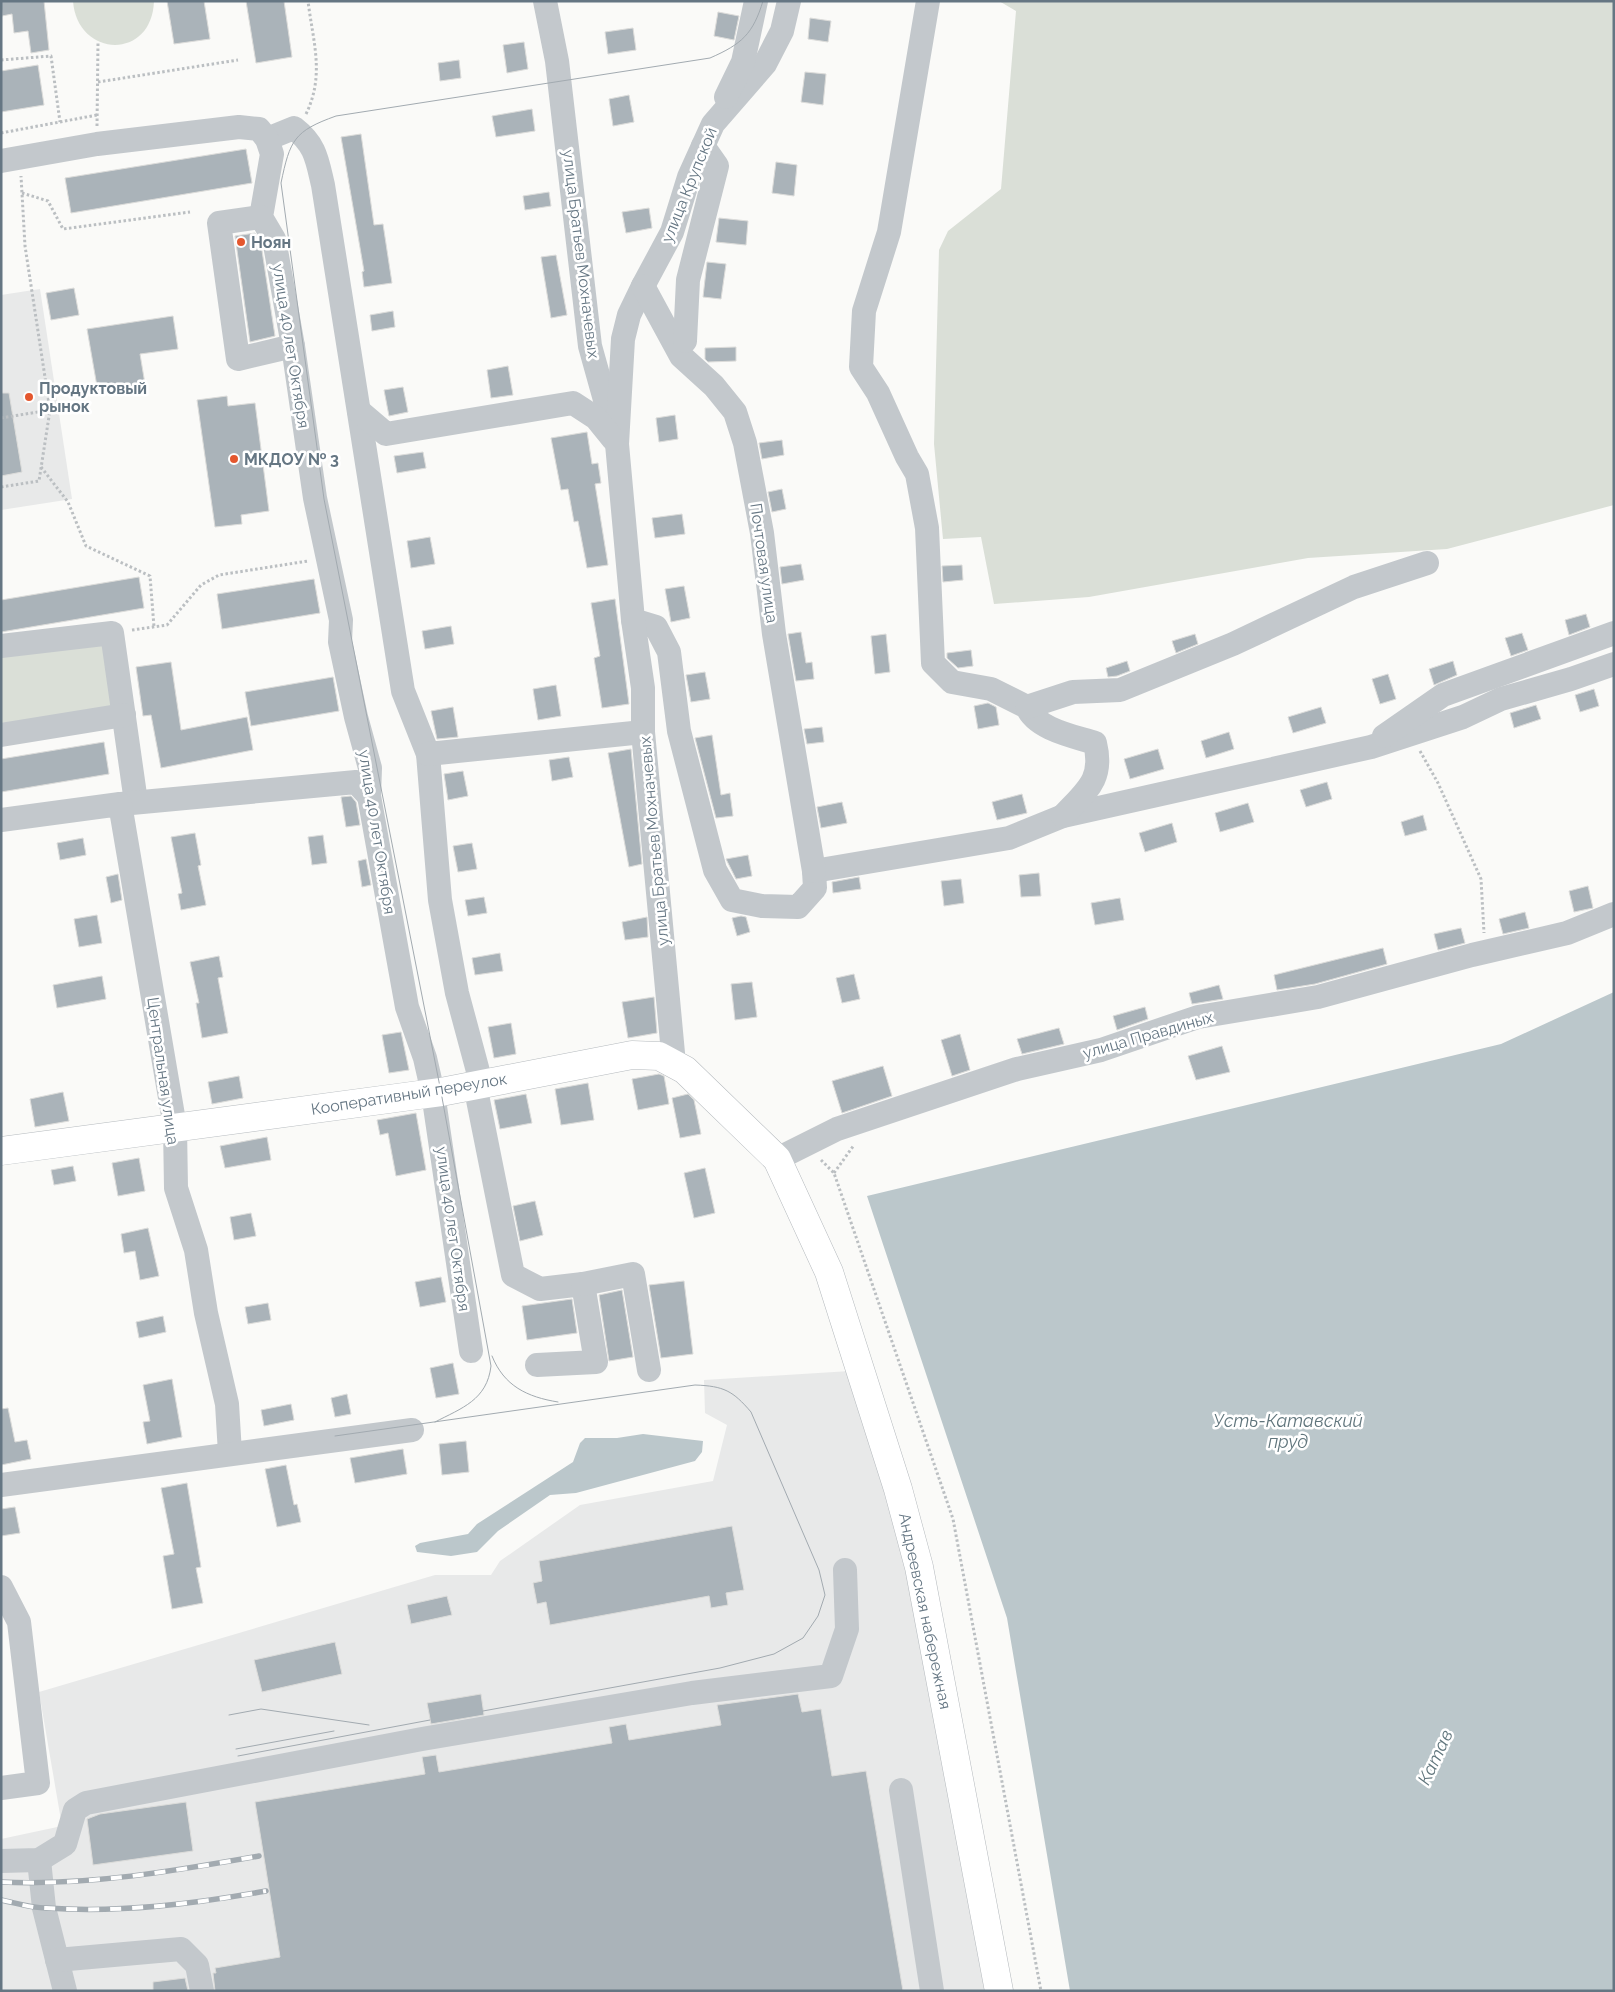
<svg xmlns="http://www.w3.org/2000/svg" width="1615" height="1992" font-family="Raleway,sans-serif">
<rect width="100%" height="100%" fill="#fafaf8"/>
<g fill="#e8e9e9">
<path d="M40 289 72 499 1 510V295Z"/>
<path d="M850 1371 907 1530 991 1991H1V1839L62 1826 39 1692 435 1575H491L500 1561 580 1505 713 1481 727 1425 705 1413 704 1380Z"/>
</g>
<g fill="#dadfd7">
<path d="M73 1H154C152 61 77 58 73 1Z"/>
<path d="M999 1H1614V505L1447 549 1308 558 1089 597 994 604 981 537 943 539 934 444 939 250 948 231 1001 189 1016 11Z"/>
<path d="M103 641 113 716 1 731V654Z"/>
</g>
<g fill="#bbc7cb">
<path d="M1614 992V1991H1070L1007 1618 867 1196 1501 1044Z"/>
<path d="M643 1434 703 1441 702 1452 695 1461 576 1493 550 1495 498 1531 477 1552 451 1556 417 1552 415 1546 420 1543 468 1534 477 1524 573 1462 580 1443 585 1438H617Z"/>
</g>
<g fill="#aab3b9" stroke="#dcdcda">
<path d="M1 1H44L49 50 31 53 28 31 14 33 12 14 2 16Z"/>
<path d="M167 1H204L210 39 174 44Z"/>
<path d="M246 1H284L292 57 256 63Z"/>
<path d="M718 12 739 16 734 40 714 36Z"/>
<path d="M810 18 831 21 828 42 808 39Z"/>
<path d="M633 28 636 50 608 54 605 32Z"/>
<path d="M524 42 528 69 507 73 503 45Z"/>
<path d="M459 60 461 78 440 81 438 63Z"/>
<path d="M38 65 44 105 1 112V71Z"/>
<path d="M805 72 826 74 823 105 801 102Z"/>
<path d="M629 95 634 122 613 126 609 99Z"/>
<path d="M532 109 535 131 496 137 492 116Z"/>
<path d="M361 134 374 225 383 224 392 283 364 287 362 272 364 271 341 137Z"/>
<path d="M246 149 252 183 71 213 65 178Z"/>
<path d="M776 162 797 165 794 196 772 193Z"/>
<path d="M549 192 551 206 525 210 523 196Z"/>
<path d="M649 208 652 228 626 233 622 212Z"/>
<path d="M719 218 748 221 746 245 716 242Z"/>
<path d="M255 233 261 244 275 336 250 342 235 236Z"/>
<path d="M556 255 567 315 551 318 541 257Z"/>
<path d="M707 262 726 264 721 299 703 297Z"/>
<path d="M74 288 79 315 51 320 46 293Z"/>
<path d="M393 311 395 327 372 331 370 315Z"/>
<path d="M173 316 178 349 140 354 145 384 98 392 87 329Z"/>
<path d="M736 347V361L708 362 705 359V348Z"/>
<path d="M508 366 513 395 491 398 487 370Z"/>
<path d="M403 387 408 412 389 416 384 390Z"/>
<path d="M1 393H9L22 472 1 476Z"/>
<path d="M227 396 228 406 255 403 269 511 241 515 242 524 215 527 197 400Z"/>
<path d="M675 415 678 439 659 442 656 418Z"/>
<path d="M587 432 592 464 598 463 601 483 595 484 608 565 587 568 578 521 574 522 568 489 561 490 551 438Z"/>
<path d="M782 440 784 455 762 459 759 443Z"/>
<path d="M423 452 426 468 397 473 394 456Z"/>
<path d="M782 489 786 509 772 512 768 492Z"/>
<path d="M682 514 685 534 655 538 652 518Z"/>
<path d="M430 537 435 564 411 568 407 541Z"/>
<path d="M801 564 804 580 782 584 780 567Z"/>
<path d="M962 565 963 580 943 582 942 566Z"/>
<path d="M139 577 144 608 1 632V600Z"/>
<path d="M314 579 320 613 222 629 217 594Z"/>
<path d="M684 586 690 618 671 622 665 589Z"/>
<path d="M615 599 629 704 602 708 594 658 600 656 591 603Z"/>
<path d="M1586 614 1590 627 1569 635 1565 620Z"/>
<path d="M451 626 454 644 425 649 422 631Z"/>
<path d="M801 632 806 663 812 662 814 679 796 681 788 634Z"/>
<path d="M1522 633 1528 650 1511 656 1505 638Z"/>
<path d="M886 634 890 672 875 674 871 636Z"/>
<path d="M1195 634 1198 644 1176 653 1172 641Z"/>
<path d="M971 650 973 666 958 668 947 658V653Z"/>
<path d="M1127 661 1130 671 1117 676 1108 677 1106 668Z"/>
<path d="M1453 661 1457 675 1434 685 1429 669Z"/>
<path d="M171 662 181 730 247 717 253 750 161 768 151 715 143 716 136 667Z"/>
<path d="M705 672 710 699 691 702 686 675Z"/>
<path d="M1388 674 1396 699 1380 704 1372 679Z"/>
<path d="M333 677 339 711 251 726 245 692Z"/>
<path d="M556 685 561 716 538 720 533 689Z"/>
<path d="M1594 689 1599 706 1580 712 1575 695Z"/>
<path d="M988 703 996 707 999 725 978 729 974 706Z"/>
<path d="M1536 705 1541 719 1514 728 1510 713Z"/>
<path d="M453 707 458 737 437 739 431 711Z"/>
<path d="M1321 707 1326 723 1293 733 1288 717Z"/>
<path d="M822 727 824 742 807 744 804 729Z"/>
<path d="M1229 732 1234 749 1206 758 1201 741Z"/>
<path d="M712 735 721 795 730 793 733 816 716 818 695 738Z"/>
<path d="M104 742 109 774 1 792V759Z"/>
<path d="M631 749 642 864 629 867 608 753Z"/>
<path d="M1158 749 1164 769 1130 779 1124 759Z"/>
<path d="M569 757 573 777 552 781 549 760Z"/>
<path d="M463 771 468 796 448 800 444 774Z"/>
<path d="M1327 782 1332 799 1306 807 1300 790Z"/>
<path d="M1022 794 1027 813 997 820 992 802Z"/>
<path d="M351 796 356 802 360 825 346 827 341 797Z"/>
<path d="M842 802 847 823 821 828 817 807Z"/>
<path d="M1248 803 1254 822 1220 832 1215 813Z"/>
<path d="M1423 815 1427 830 1405 836 1401 822Z"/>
<path d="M1172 823 1177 842 1145 852 1139 833Z"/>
<path d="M195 833 201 865 198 866 206 905 181 910 178 894 182 893 171 837Z"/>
<path d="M323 835 327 863 312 865 308 837Z"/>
<path d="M83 838 86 855 60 860 57 843Z"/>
<path d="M472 843 477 869 458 872 453 846Z"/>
<path d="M748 855 752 876 736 879 726 859Z"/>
<path d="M366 859 371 885 362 887 358 861Z"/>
<path d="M1039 873 1041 896 1021 897 1019 875Z"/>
<path d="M118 874 122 900 111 903 106 877Z"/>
<path d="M859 877 861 889 833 893 832 882Z"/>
<path d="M961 879 964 903 944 906 941 881Z"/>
<path d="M1588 886 1593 908 1574 912 1569 891Z"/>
<path d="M484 897 487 913 468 916 465 900Z"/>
<path d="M1120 898 1124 920 1095 925 1091 903Z"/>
<path d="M1525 912 1529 928 1503 934 1499 919Z"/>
<path d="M97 915 102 943 79 947 74 919Z"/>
<path d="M741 916 746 917 750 932 737 936 732 918Z"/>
<path d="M647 917 648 937 625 940 622 922Z"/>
<path d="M1461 928 1465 943 1438 950 1434 934Z"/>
<path d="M1383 948 1387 964 1315 984 1277 990 1274 975Z"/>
<path d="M500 953 503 971 475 975 472 958Z"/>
<path d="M219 956 223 977 218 978 228 1033 202 1038 196 1003H199L190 962Z"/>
<path d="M854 974 860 999 842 1003 836 978Z"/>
<path d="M102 976 106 999 57 1008 53 985Z"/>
<path d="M752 982 757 1017 735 1020 731 984Z"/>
<path d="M1219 985 1223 999 1192 1004 1189 993Z"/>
<path d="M654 997 657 1033 628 1038 622 1002Z"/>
<path d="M1145 1007 1148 1019 1117 1030 1113 1016Z"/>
<path d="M511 1023 516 1054 494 1058 488 1027Z"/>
<path d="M1059 1028 1064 1044 1022 1054 1017 1039Z"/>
<path d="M401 1032 409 1070 389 1073 382 1035Z"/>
<path d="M960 1034 970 1070 952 1076 941 1040Z"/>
<path d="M1222 1046 1230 1072 1196 1080 1188 1056Z"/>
<path d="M883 1066 892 1096 842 1113 832 1081Z"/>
<path d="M659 1074 664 1076 669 1104 638 1110 632 1079Z"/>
<path d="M239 1076 243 1098 212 1104 208 1082Z"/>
<path d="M588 1083 594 1120 561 1125 555 1089Z"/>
<path d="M63 1092 69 1121 35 1127 30 1099Z"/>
<path d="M526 1094 532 1123 500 1129 494 1100Z"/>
<path d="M688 1094 694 1100 701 1134 680 1138 672 1098Z"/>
<path d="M416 1113 426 1170 396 1176 388 1133 380 1135 377 1120Z"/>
<path d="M267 1137 271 1160 225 1168 220 1146Z"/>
<path d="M139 1158 145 1191 118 1196 112 1163Z"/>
<path d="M73 1166 76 1181 54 1185 51 1170Z"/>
<path d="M705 1168 715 1213 694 1218 684 1173Z"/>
<path d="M535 1201 543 1235 520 1241 513 1206Z"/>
<path d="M251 1213 256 1236 234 1240 230 1217Z"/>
<path d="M148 1228 159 1276 140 1280 135 1251 124 1253 121 1234Z"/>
<path d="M441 1277 446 1302 420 1307 415 1282Z"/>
<path d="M684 1281 693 1354 661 1358 649 1285Z"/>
<path d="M622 1290 633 1357 609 1361 599 1295Z"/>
<path d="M572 1299 577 1333 527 1340 522 1306Z"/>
<path d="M268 1303 271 1320 248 1324 245 1307Z"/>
<path d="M163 1316 166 1332 139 1338 136 1322Z"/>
<path d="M453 1363 459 1394 436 1398 430 1368Z"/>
<path d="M172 1379 182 1437 147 1444 143 1422 150 1421 143 1385Z"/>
<path d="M347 1394 351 1414 335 1417 331 1398Z"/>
<path d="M291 1404 294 1420 264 1426 261 1410Z"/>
<path d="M8 1408 15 1442 27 1440 31 1459 1 1465V1409Z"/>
<path d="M466 1441 469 1472 442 1475 439 1444Z"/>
<path d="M403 1449 407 1474 355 1483 350 1458Z"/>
<path d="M286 1465 294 1505 297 1504 301 1522 277 1527 265 1469Z"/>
<path d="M187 1483 201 1567 196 1568 203 1603 172 1609 163 1556 174 1554 161 1488Z"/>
<path d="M15 1507 20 1533 1 1536V1509Z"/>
<path d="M732 1526 744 1590 726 1593 728 1605 711 1608 709 1596 550 1625 546 1602 537 1604 533 1583 542 1581 539 1561Z"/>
<path d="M447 1596 452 1615 411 1624 407 1605Z"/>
<path d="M335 1642 342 1674 262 1692 254 1660Z"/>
<path d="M481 1694 484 1715 431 1724 427 1703Z"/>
<path d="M798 1694 802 1712 821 1709 832 1776 866 1771 903 1991H215L213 1973H216L215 1968 280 1957 255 1802 425 1774 422 1757 436 1755 439 1772 612 1743 609 1727 626 1724 629 1740 721 1725 717 1705Z"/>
<path d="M186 1802 193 1851 93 1865 87 1819 100 1814Z"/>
<path d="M185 1978 188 1991H153V1982Z"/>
</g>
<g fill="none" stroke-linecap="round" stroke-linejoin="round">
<g stroke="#b5babe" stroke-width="29">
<path id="major" d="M1 1151 441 1092 632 1055 659 1056 685 1070 777 1159 829 1272 898 1489 919 1567 999 1991"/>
</g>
<g stroke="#bbbfc2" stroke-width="3" stroke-dasharray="2.5 2.5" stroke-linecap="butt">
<path d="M1 60 51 56 60 122"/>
<path d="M98 82 238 60"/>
<path d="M306 114C325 75 313 42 308 1"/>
<path d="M97 126 98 42"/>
<path d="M1 133 97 115"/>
<path d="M22 193 48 201 63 229 190 212"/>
<path d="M1 418 50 410"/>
<path d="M41 467 68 502 86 546 150 576 154 627"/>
<path d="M1 487 39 481 50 410 25 246 21 176"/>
<path d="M132 630 167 625 201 585 219 575 308 561"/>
<path d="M1420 751 1438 783 1481 879 1484 933"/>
<path d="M821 1160 834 1173 953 1519 1041 1991"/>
<path d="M834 1173 854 1145"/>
</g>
<g stroke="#c3c8cc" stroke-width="24">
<path d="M545 1 557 61 590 346 612 425"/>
<path d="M789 1 782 31 765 64 713 124 689 177 672 232 643 286 629 315 623 339 617 444 633 620 656 627 669 652 679 731 715 870 732 900 762 906 798 907 815 888 814 871 1009 838 1063 816 1371 747 1463 717 1501 699 1571 679 1614 664"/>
<path d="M928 1 889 232 864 311 861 367 878 393 907 457 917 474 927 528 933 663 952 682 991 689 1027 707C1036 729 1073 736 1095 743 1104 780 1086 791 1063 816"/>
<path d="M726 97 743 62 756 1"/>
<path d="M267 139 294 128C316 145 317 160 323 185L403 691 428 754 440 900 457 993 479 1075 485 1083"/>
<path d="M1 161 97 144 239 127 259 129 267 139 272 154 261 217 274 239 293 346 315 498 341 620 340 642 356 717 370 768 369 796 407 1007 425 1058 433 1093 471 1351"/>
<path d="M261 217 219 223 238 359 293 346"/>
<path d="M643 286 681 356 714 386 735 412 745 443 762 533 774 634 814 871"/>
<path d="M685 341 688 280 717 166 703 146"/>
<path d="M359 411 386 434 573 403 596 418 613 439"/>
<path d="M633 620 643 688V732L673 1053 670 1062"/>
<path d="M1 646 112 633 136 802"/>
<path d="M1027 707 1073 692 1120 690 1233 644 1354 587 1427 563"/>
<path d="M1 735 124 715"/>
<path d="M1384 736 1443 695 1614 633"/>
<path d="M428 754 643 732"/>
<path d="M121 804 356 782 369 796"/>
<path d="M1 820 120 804 175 1127 176 1188 196 1250 206 1313 227 1404 230 1453"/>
<path d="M475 1085 513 1275 540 1289 583 1284 596 1362 537 1365"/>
<path d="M777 1159 837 1129 1017 1069 1101 1050 1198 1017 1318 997 1472 955 1567 933 1614 914"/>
<path d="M583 1284 633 1274 649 1370"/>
<path d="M1 1485 412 1430"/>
<path d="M1 1587 19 1622 38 1783 1 1788"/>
<path d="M901 1790 932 1991"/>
<path d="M39 1860 44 1908 65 1991"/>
<path d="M1 1861 39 1860 65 1844 75 1810 86 1803 422 1739 692 1693 831 1676 847 1629 845 1570"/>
<path d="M57 1960 181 1949 197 1965 202 1991"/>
</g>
<use href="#major" stroke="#fff" stroke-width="28"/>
<g stroke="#a2aab0" stroke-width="1">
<path d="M492 1356C504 1386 527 1397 558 1402"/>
<path d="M435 1422C462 1408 487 1400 491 1366L441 1092 324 499 281 183C290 140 294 131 336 116L710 58C742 44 753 34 763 1"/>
<path d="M335 1436 695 1385C724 1386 733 1391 751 1412L819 1570 825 1595 818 1616 803 1638 774 1654 720 1668 483 1711"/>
<path d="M229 1715 261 1709 369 1725"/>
<path d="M236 1749 334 1731"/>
<path d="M238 1756 430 1720"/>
</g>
<g stroke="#a2aab0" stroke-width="5.5">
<g id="rail">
<path d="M1 1882C88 1886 174 1871 259 1856"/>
<path d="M1 1900C16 1903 31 1908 46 1908 120 1913 194 1904 266 1891"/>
</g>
</g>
<use href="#rail" stroke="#fff" stroke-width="4" stroke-dasharray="11" stroke-linecap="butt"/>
</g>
<g fill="#e4572e" stroke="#fff" stroke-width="2">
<circle cx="241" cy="242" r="5"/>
<circle cx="29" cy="397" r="5"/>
<circle cx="234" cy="459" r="5"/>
</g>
<g text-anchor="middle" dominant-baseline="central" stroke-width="5" stroke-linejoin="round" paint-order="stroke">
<g font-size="16" fill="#657683" stroke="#fff">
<text transform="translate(689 185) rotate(-68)">улица Крупской</text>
<text transform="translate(581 254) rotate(83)">улица Братьев Мохначевых</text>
<text transform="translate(291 346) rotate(81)">улица 40 лет Октября</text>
<text transform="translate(764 563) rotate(82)">Почтовая улица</text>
<text transform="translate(377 832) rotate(81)">улица 40 лет Октября</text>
<text transform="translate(654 841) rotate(-95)">улица Братьев Мохначевых</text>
<text transform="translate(1148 1035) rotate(-16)">улица Правдиных</text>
<text transform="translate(163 1071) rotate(82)">Центральная улица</text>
<text transform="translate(409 1094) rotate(-9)">Кооперативный переулок</text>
<text transform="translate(453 1229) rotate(82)">улица 40 лет Октября</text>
<text transform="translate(925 1611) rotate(78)">Андреевская набережная</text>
</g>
<g font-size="16" font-weight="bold" fill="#657683" stroke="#fff" text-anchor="start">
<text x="251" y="242">Ноян</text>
<text x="39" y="388">Продуктовый<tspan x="39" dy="18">рынок</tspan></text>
<text x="244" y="459">МКДОУ № 3</text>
</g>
<g font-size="18" font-style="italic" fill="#60757c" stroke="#fff">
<text x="1288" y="1420">Усть-Катавский<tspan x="1288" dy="21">пруд</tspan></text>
<text transform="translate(1435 1757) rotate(-65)">Катав</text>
</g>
</g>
<rect width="1615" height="1992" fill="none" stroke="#657683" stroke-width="5"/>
</svg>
